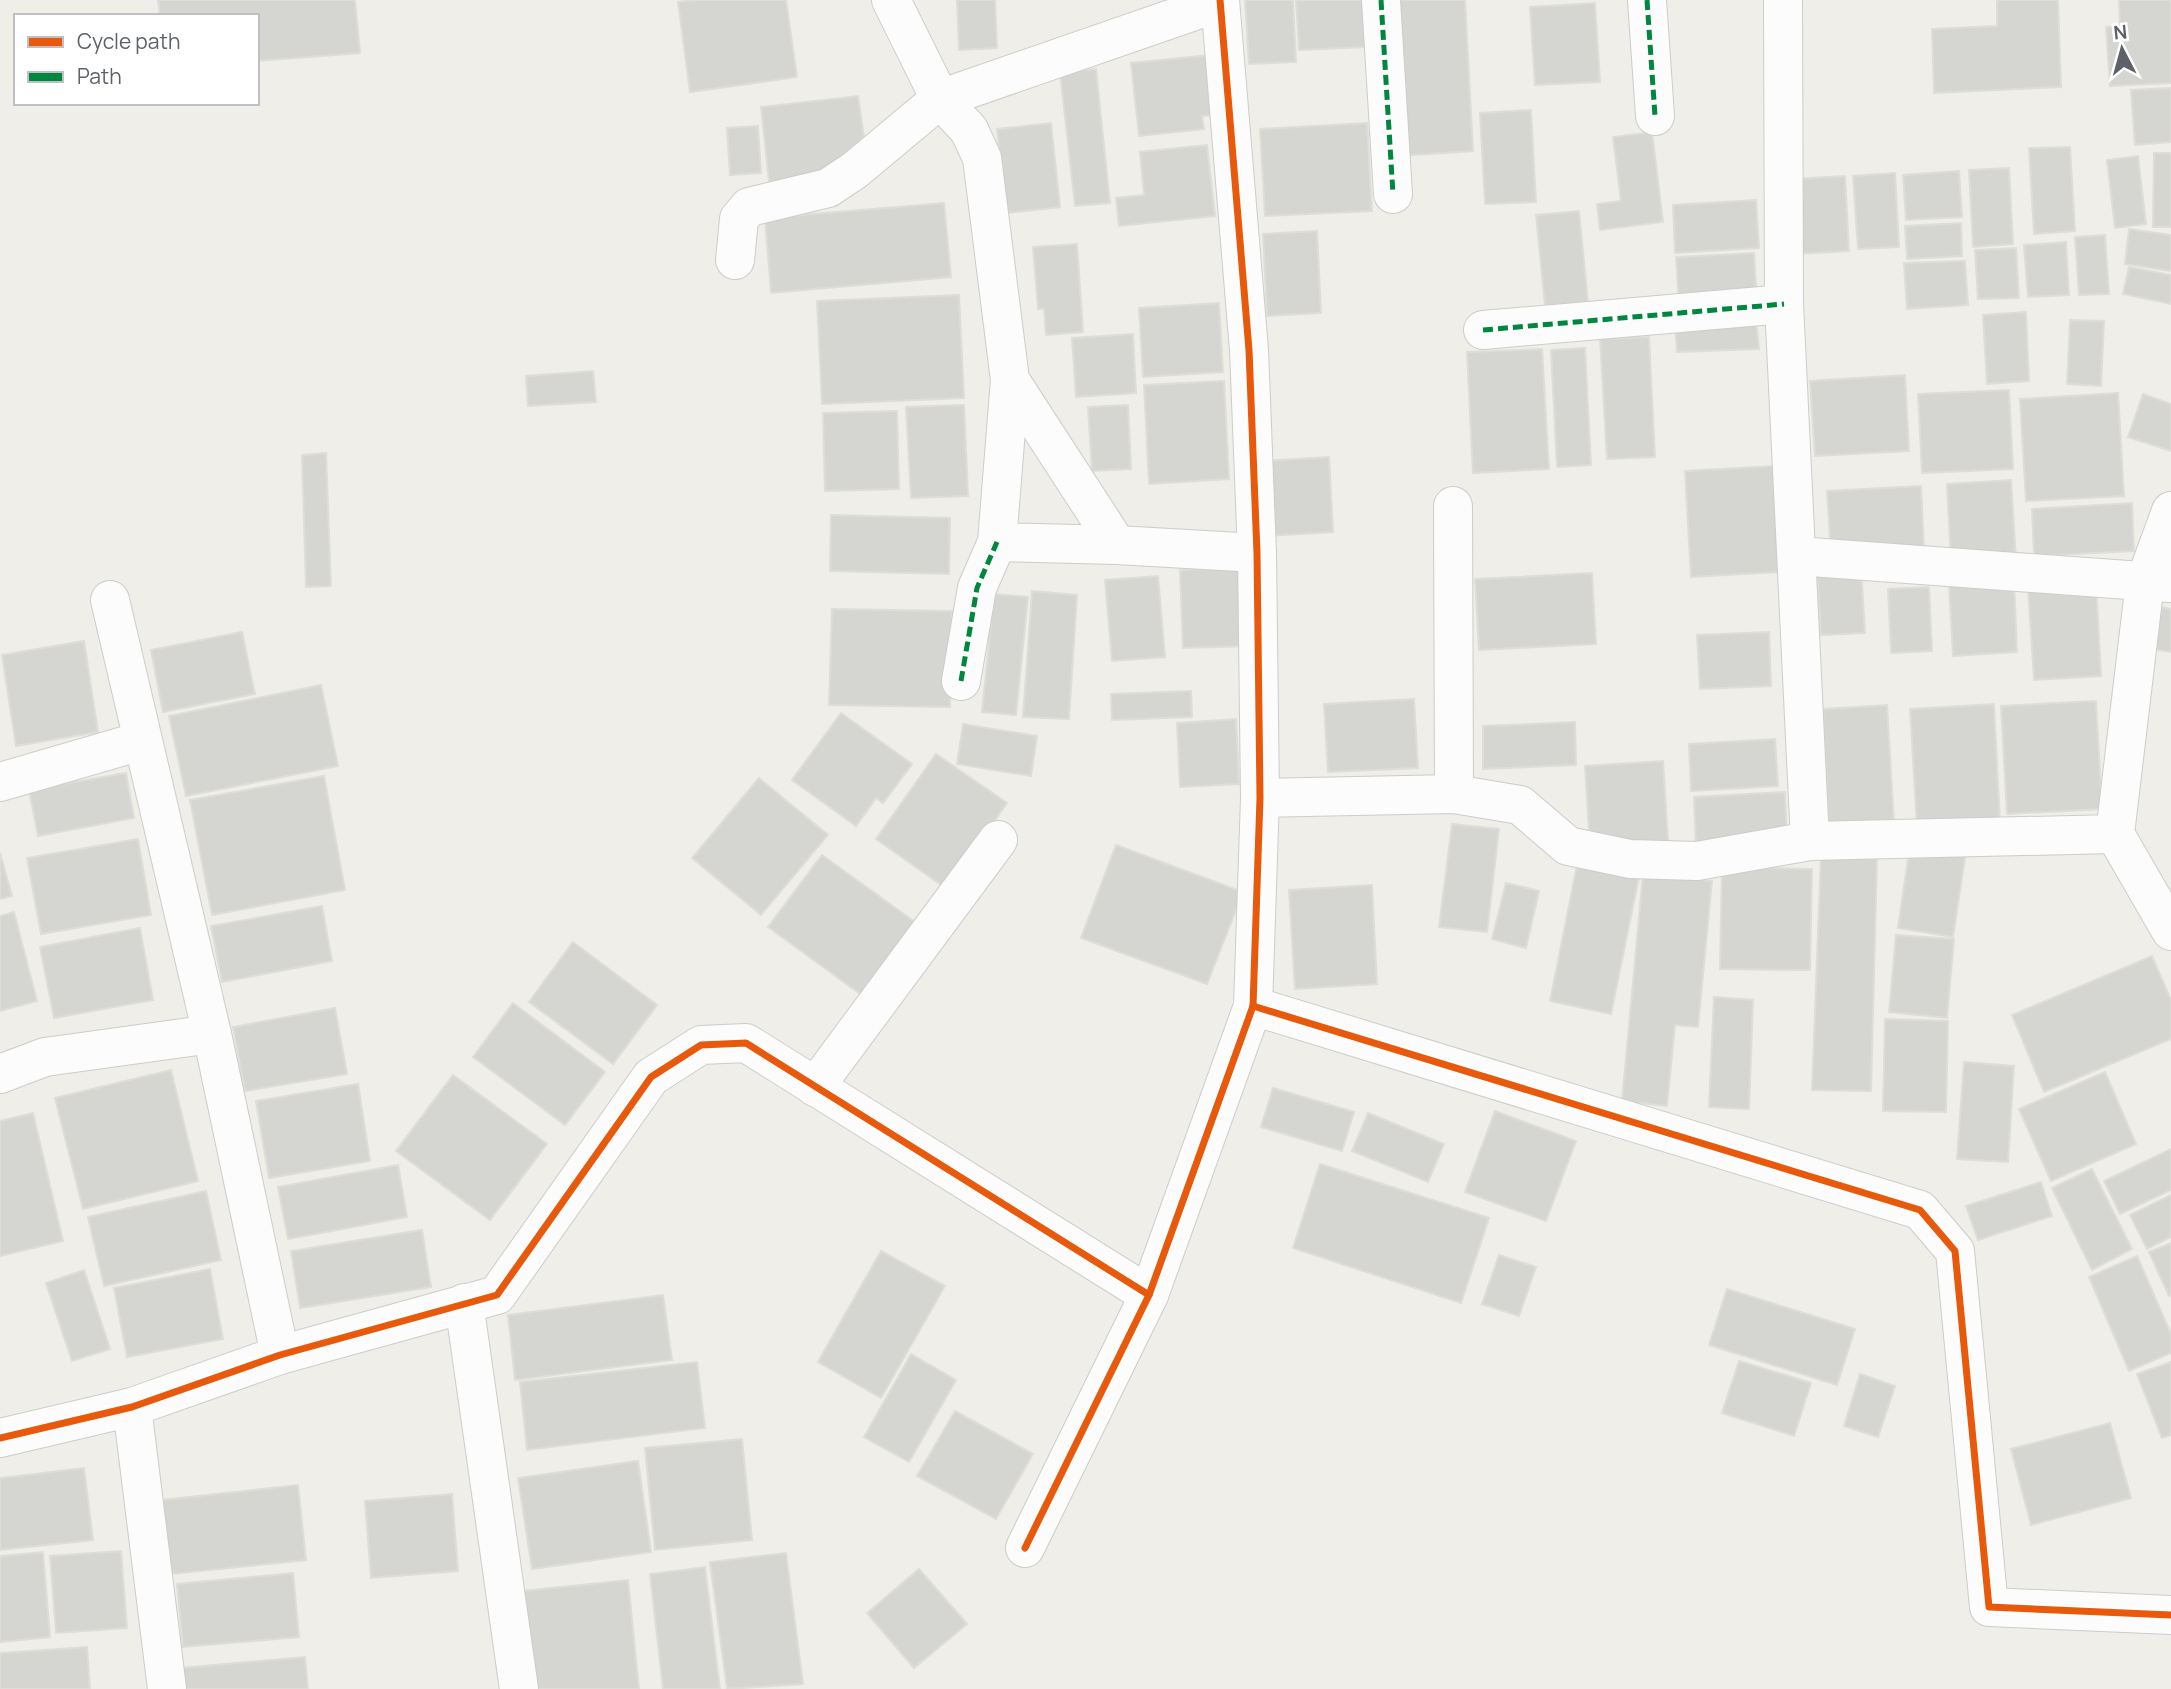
<svg xmlns="http://www.w3.org/2000/svg" width="2171" height="1689" font-family="Manrope,sans-serif">
<rect width="100%" height="100%" fill="#efeee9"/>
<g fill="#d5d5d2" stroke="#deddd8" stroke-width="2">
<path d="M158 0H355L360 53 257 61V16H160Z"/>
<path d="M696 0H786L797 77 690 92 678 2Z"/>
<path d="M957 0H995L997 48 959 50Z"/>
<path d="M1245 0H1293L1296 62 1249 64Z"/>
<path d="M1296 0H1364L1366 47 1299 50Z"/>
<path d="M1391 0H1465L1473 151 1399 156Z"/>
<path d="M1997 0H2058L2061 87 1934 93 1932 29 1997 26Z"/>
<path d="M2119 0H2171V83L2110 86 2106 27 2120 26Z"/>
<path d="M1595 3 1600 82 1535 85 1530 7Z"/>
<path d="M1210 55 1217 115 1202 116 1204 129 1139 136 1131 63Z"/>
<path d="M1096 69 1110 203 1075 206 1060 72Z"/>
<path d="M2171 88V142L2135 145 2131 90Z"/>
<path d="M858 96 864 137 817 177 769 182 761 107Z"/>
<path d="M1531 110 1536 202 1485 204 1480 113Z"/>
<path d="M1051 123 1060 207 1006 213 997 129Z"/>
<path d="M1367 123 1372 211 1265 216 1260 129Z"/>
<path d="M758 126 761 173 730 175 727 128Z"/>
<path d="M1652 132 1663 222 1600 230 1597 204 1621 201 1613 137Z"/>
<path d="M1207 145 1215 216 1119 226 1116 198 1144 195 1140 152Z"/>
<path d="M2070 147 2075 231 2034 234 2029 148Z"/>
<path d="M2154 153H2171V227H2153Z"/>
<path d="M2138 156 2146 224 2115 228 2107 160Z"/>
<path d="M2009 168 2013 244 1973 247 1969 170Z"/>
<path d="M1959 171 1962 217 1906 220 1903 175Z"/>
<path d="M1895 173 1899 247 1858 249 1853 176Z"/>
<path d="M1845 176 1849 251 1796 254 1792 179Z"/>
<path d="M1756 200 1759 248 1675 253 1673 205Z"/>
<path d="M944 203 951 277 771 293 765 218Z"/>
<path d="M1579 211 1588 302 1545 306 1536 215Z"/>
<path d="M1961 223 1962 256 1907 259 1905 226Z"/>
<path d="M2129 229 2171 235V271L2125 264Z"/>
<path d="M1317 231 1321 313 1267 316 1263 234Z"/>
<path d="M2105 235 2109 294 2079 295 2075 237Z"/>
<path d="M2066 242 2069 295 2028 297 2024 245Z"/>
<path d="M1077 244 1083 332 1046 335 1044 309H1038L1033 247Z"/>
<path d="M2016 248 2019 298 1978 299 1975 250Z"/>
<path d="M1754 253 1757 300 1679 304 1676 257Z"/>
<path d="M1965 261 1968 305 1907 309 1904 263Z"/>
<path d="M2129 267 2171 275V304L2123 294Z"/>
<path d="M959 295 964 398 822 404 817 301Z"/>
<path d="M1219 303 1223 372 1143 377 1139 308Z"/>
<path d="M2026 312 2029 381 1987 384 1983 315Z"/>
<path d="M1756 318 1759 349 1677 352 1675 323Z"/>
<path d="M2070 320 2104 321 2101 386 2067 384Z"/>
<path d="M1133 334 1136 393 1076 397 1072 338Z"/>
<path d="M1649 337 1655 457 1607 459 1600 339Z"/>
<path d="M1585 348 1591 465 1557 467 1551 350Z"/>
<path d="M1542 349 1549 469 1473 473 1467 352Z"/>
<path d="M593 371 596 402 528 406 526 376Z"/>
<path d="M1905 375 1909 451 1815 456 1810 381Z"/>
<path d="M1224 381 1229 479 1149 484 1144 385Z"/>
<path d="M2009 390 2013 469 1922 473 1918 394Z"/>
<path d="M2118 393 2124 496 2026 501 2020 399Z"/>
<path d="M2143 394 2171 404V451L2128 437Z"/>
<path d="M964 405 968 496 911 498 906 407Z"/>
<path d="M1128 405 1131 469 1092 471 1088 407Z"/>
<path d="M897 411 899 489 825 491 823 413Z"/>
<path d="M326 453 331 586 306 587 302 455Z"/>
<path d="M1329 457 1333 532 1265 536 1261 461Z"/>
<path d="M1774 466 1780 572 1691 577 1685 471Z"/>
<path d="M2011 480 2016 559 1951 562 1947 484Z"/>
<path d="M1921 486 1924 551 1831 555 1827 491Z"/>
<path d="M2132 503 2134 551 2034 556 2032 509Z"/>
<path d="M831 515 950 518 949 574 830 571Z"/>
<path d="M1861 567 1865 633 1821 635 1817 570Z"/>
<path d="M1247 568 1250 646 1183 648 1180 570Z"/>
<path d="M1592 573 1596 644 1479 650 1475 579Z"/>
<path d="M1158 576 1165 657 1112 661 1105 580Z"/>
<path d="M2014 581 2017 652 1953 656 1949 585Z"/>
<path d="M2096 583 2101 676 2034 680 2028 587Z"/>
<path d="M1929 587 1932 651 1891 653 1888 589Z"/>
<path d="M1032 591 1077 595 1069 719 1023 717Z"/>
<path d="M994 594 1028 597 1016 715 982 712Z"/>
<path d="M2162 607 2171 609V652L2153 649Z"/>
<path d="M832 609 952 611 950 707 829 705Z"/>
<path d="M242 632 255 694 163 712 151 650Z"/>
<path d="M1769 632 1771 686 1700 689 1697 635Z"/>
<path d="M84 641 98 732 16 746 2 655Z"/>
<path d="M321 685 338 766 186 796 169 716Z"/>
<path d="M1191 691 1192 717 1112 720 1111 694Z"/>
<path d="M1414 699 1418 768 1328 772 1324 704Z"/>
<path d="M2096 701 2102 809 2007 814 2001 706Z"/>
<path d="M1994 704 2000 823 1917 827 1910 709Z"/>
<path d="M1887 705 1894 823 1829 826 1823 709Z"/>
<path d="M841 713 912 764 883 803 876 798 856 826 792 780Z"/>
<path d="M1236 719 1239 784 1180 787 1177 723Z"/>
<path d="M1575 722 1576 765 1483 769V726Z"/>
<path d="M963 724 1037 736 1031 776 957 764Z"/>
<path d="M1775 739 1778 786 1691 791 1689 744Z"/>
<path d="M936 754 1007 803 947 889 876 839Z"/>
<path d="M1663 761 1668 841 1590 846 1585 766Z"/>
<path d="M126 773 134 818 38 836 29 790Z"/>
<path d="M324 776 345 890 212 915 190 800Z"/>
<path d="M759 778 828 835 761 915 692 858Z"/>
<path d="M1785 792 1787 842 1696 847 1694 797Z"/>
<path d="M1452 824 1499 829 1487 932 1439 927Z"/>
<path d="M138 839 151 915 41 934 27 858Z"/>
<path d="M1910 844 1966 851 1953 937 1898 928Z"/>
<path d="M1116 845 1243 892 1207 984 1081 938Z"/>
<path d="M0 853 12 896 0 899Z"/>
<path d="M822 855 919 925 866 998 768 927Z"/>
<path d="M1821 855 1877 857 1871 1091 1812 1090Z"/>
<path d="M1578 860 1640 872 1611 1014 1550 1001Z"/>
<path d="M1722 867 1812 869 1810 970 1720 969Z"/>
<path d="M1643 874 1712 881 1698 1027 1675 1025 1667 1106 1622 1101Z"/>
<path d="M1506 883 1539 891 1526 948 1492 939Z"/>
<path d="M1372 885 1377 984 1295 989 1289 890Z"/>
<path d="M322 906 332 961 222 982 211 926Z"/>
<path d="M14 912 37 1001 0 1011V916Z"/>
<path d="M140 928 153 1000 54 1018 40 947Z"/>
<path d="M1896 935 1954 939 1947 1018 1889 1012Z"/>
<path d="M573 942 657 1005 613 1064 529 1002Z"/>
<path d="M2152 956 2171 1000V1039L2044 1092 2012 1015Z"/>
<path d="M1714 997 1753 1000 1749 1109 1709 1107Z"/>
<path d="M513 1003 605 1072 565 1125 473 1057Z"/>
<path d="M335 1008 347 1074 245 1091 233 1027Z"/>
<path d="M1885 1019 1948 1021 1946 1112 1883 1111Z"/>
<path d="M1964 1062 2014 1066 2008 1162 1957 1159Z"/>
<path d="M171 1070 198 1181 83 1209 55 1098Z"/>
<path d="M2105 1072 2136 1144 2051 1181 2019 1109Z"/>
<path d="M453 1075 547 1144 490 1220 396 1151Z"/>
<path d="M358 1084 370 1161 269 1178 256 1101Z"/>
<path d="M1273 1088 1354 1112 1342 1151 1261 1127Z"/>
<path d="M1495 1111 1576 1141 1546 1221 1465 1192Z"/>
<path d="M33 1113 63 1241 0 1256V1121Z"/>
<path d="M1368 1113 1444 1144 1428 1182 1352 1151Z"/>
<path d="M2171 1149V1190L2120 1214 2104 1181Z"/>
<path d="M1320 1164 1489 1218 1461 1303 1293 1248Z"/>
<path d="M398 1165 407 1217 288 1239 278 1187Z"/>
<path d="M2092 1169 2132 1249 2092 1270 2052 1188Z"/>
<path d="M2041 1182 2052 1216 1978 1240 1966 1206Z"/>
<path d="M206 1191 221 1260 104 1286 88 1217Z"/>
<path d="M2171 1195V1237L2147 1249 2130 1215Z"/>
<path d="M422 1230 431 1287 300 1308 291 1251Z"/>
<path d="M2171 1243V1295L2169 1296 2149 1252Z"/>
<path d="M881 1251 945 1286 881 1398 818 1362Z"/>
<path d="M1499 1255 1536 1267 1519 1316 1482 1304Z"/>
<path d="M2137 1256 2171 1334V1353L2129 1371 2089 1277Z"/>
<path d="M210 1269 223 1339 127 1357 114 1288Z"/>
<path d="M84 1270 110 1349 72 1361 46 1283Z"/>
<path d="M1727 1289 1855 1329 1837 1385 1709 1345Z"/>
<path d="M663 1295 672 1360 515 1380 508 1315Z"/>
<path d="M911 1354 956 1380 909 1462 864 1437Z"/>
<path d="M1739 1361 1811 1383 1794 1436 1722 1413Z"/>
<path d="M697 1362 705 1428 527 1450 520 1382Z"/>
<path d="M2171 1362V1435L2162 1438 2137 1374Z"/>
<path d="M1860 1374 1895 1386 1878 1437 1844 1426Z"/>
<path d="M955 1411 1033 1454 996 1519 917 1476Z"/>
<path d="M2110 1423 2131 1498 2031 1525 2011 1449Z"/>
<path d="M742 1439 752 1540 655 1550 645 1448Z"/>
<path d="M638 1461 651 1552 532 1569 518 1478Z"/>
<path d="M84 1468 93 1540 0 1550V1478Z"/>
<path d="M298 1485 306 1560 171 1574 162 1500Z"/>
<path d="M452 1494 458 1571 371 1578 365 1501Z"/>
<path d="M121 1551 127 1628 56 1633 50 1556Z"/>
<path d="M43 1552 50 1637 0 1642V1556Z"/>
<path d="M786 1553 803 1684 727 1689 710 1562Z"/>
<path d="M705 1567 720 1689H663L650 1574Z"/>
<path d="M919 1569 967 1624 914 1668 867 1613Z"/>
<path d="M293 1573 299 1637 183 1647 177 1584Z"/>
<path d="M628 1580 639 1689H533L523 1591Z"/>
<path d="M87 1647 90 1689H0V1653Z"/>
<path d="M305 1657 308 1689H183L181 1668Z"/>
</g>
<g fill="none" stroke-linecap="round" stroke-linejoin="round">
<g stroke="#cccccb" stroke-width="40">
<g id="minor">
<path d="M891 0 940 99 969 130 982 158 1010 380 1117 545 1257 553"/>
<path d="M1381 0 1393 194"/>
<path d="M1647 0 1655 116"/>
<path d="M1783 0 1784 304 1810 841"/>
<path d="M735 260 739 219 749 207 828 188 855 170 940 99 1220 2"/>
<path d="M1483 330 1784 304"/>
<path d="M1010 380 997 542 1117 545"/>
<path d="M1453 506 1454 794"/>
<path d="M2171 511 2145 582 2115 834 2171 931"/>
<path d="M1797 556 2169 583"/>
<path d="M110 600 212 1034 280 1355"/>
<path d="M961 681 977 588 997 542"/>
<path d="M0 782 141 741"/>
<path d="M1260 798 1454 794 1520 805 1568 846 1630 859 1697 861 1810 841 2115 834"/>
<path d="M1253 1006 1920 1210 1955 1251 1989 1607 2171 1615"/>
<path d="M0 1074 45 1057 212 1034"/>
<path d="M815 1087 998 840"/>
<path d="M464 1303 519 1689"/>
<path d="M132 1407 167 1689"/>
<path d="M0 1438 132 1407 280 1355 497 1295 651 1077 701 1045 746 1043 1149 1295"/>
<path d="M1025 1548 1149 1295 1253 1006 1260 798 1257 553 1249 350 1220 0"/>
</g>
</g>
<use href="#minor" stroke="#fdfcfc" stroke-width="38"/>
<g stroke="#00873e" stroke-width="5" stroke-dasharray="10 5" stroke-linecap="butt">
<path d="M1381 0 1393 194"/>
<path d="M1647 0 1655 116"/>
<path d="M1483 330 1784 304"/>
<path d="M961 681 977 588 997 542"/>
</g>
<g stroke="#fff" stroke-width="11">
<g id="cycleway">
<path d="M1253 1006 1920 1210 1955 1251 1989 1607 2171 1615"/>
<path d="M0 1438 132 1407 280 1355 497 1295 651 1077 701 1045 746 1043 1149 1295"/>
<path d="M1025 1548 1149 1295 1253 1006 1260 798 1257 553 1249 350 1220 0"/>
</g>
</g>
<use href="#cycleway" stroke="#e8590c" stroke-width="7"/>
</g>
<rect x="14" y="14" width="245" height="91" fill="#ffffff" stroke="#bfc0c3" stroke-width="2"/>
<rect x="28" y="37" width="35" height="10" fill="#e8590c" stroke="#bfc0c3" stroke-width="2"/>
<text x="77" y="49" font-size="21" fill="#5e6268">Cycle path</text>
<rect x="28" y="72" width="35" height="10" fill="#00873e" stroke="#bfc0c3" stroke-width="2"/>
<text x="77" y="84" font-size="21" fill="#5e6268">Path</text>
<g transform="translate(2122 49) rotate(354)" stroke="#ffffff" stroke-width="5" paint-order="stroke">
<path d="M0-5L12 26L0 18L-12 26Z" fill="#5e6268"/>
<text y="-10" font-size="19" font-weight="bold" text-anchor="middle" fill="#5e6268">N</text>
</g>
</svg>
